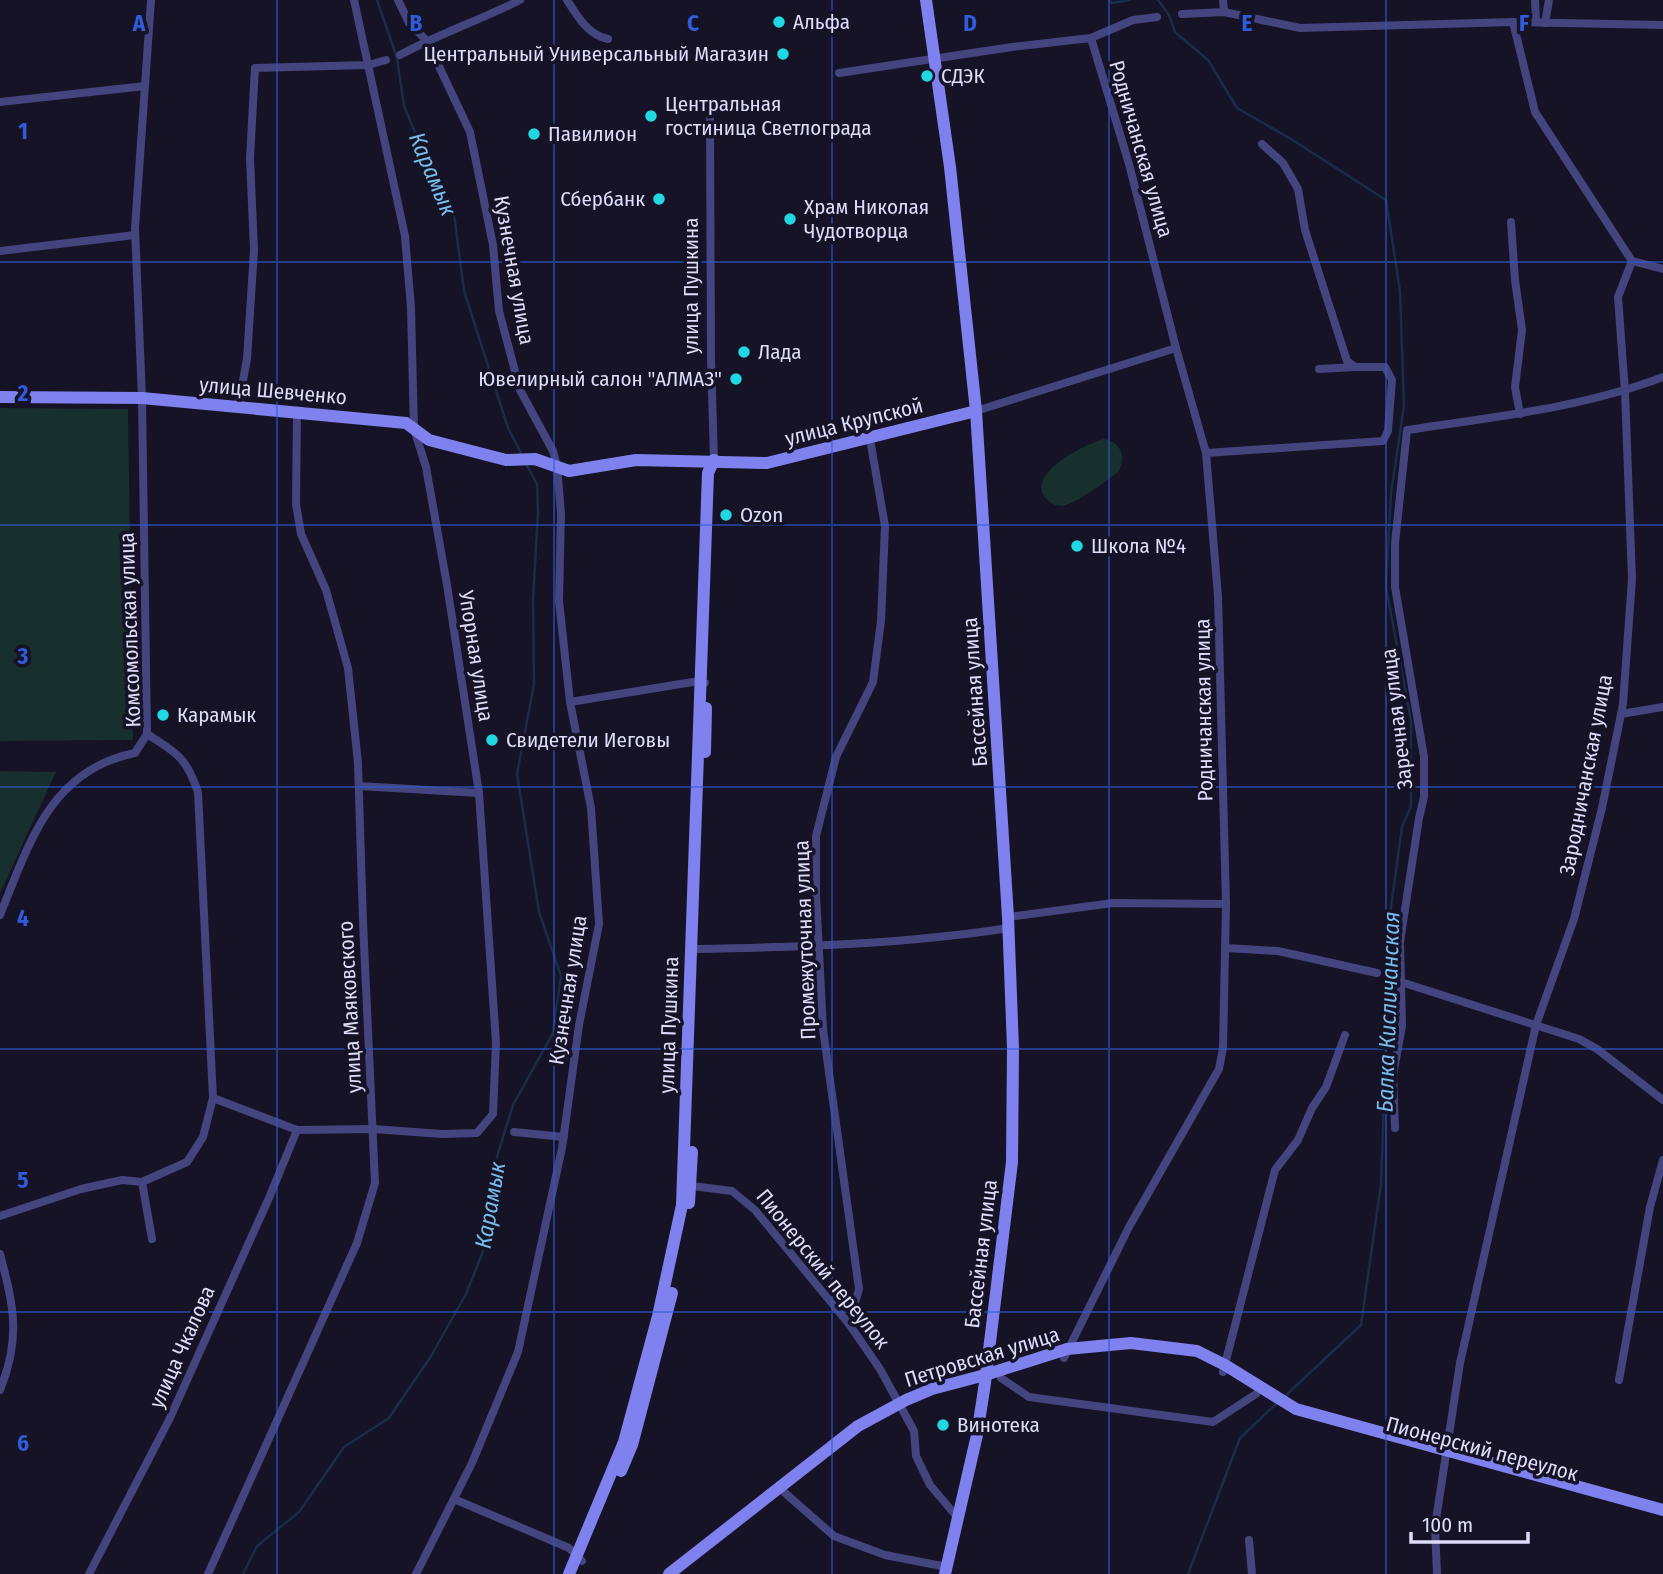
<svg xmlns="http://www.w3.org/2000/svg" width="1663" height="1574" font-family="'Fira Sans Condensed',sans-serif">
<rect width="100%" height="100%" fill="#151325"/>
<g fill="#172f2d">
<path d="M0 408 128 409 133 740 0 741Z"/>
<path d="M1104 439C1121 442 1127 457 1118 472 1106 481 1076 504 1062 506 1054 506 1048 502 1044 496 1029 472 1085 444 1104 439Z"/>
<path d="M0 771 56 772 0 893Z"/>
</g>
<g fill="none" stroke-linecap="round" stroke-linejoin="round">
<g stroke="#172d4a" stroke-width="2.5">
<path d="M377 0 397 58 404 106 430 168 454 214 464 291 508 428 522 455"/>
<path d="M1109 0 1112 3 1130 0"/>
<path d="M1158 0 1169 15 1175 32 1208 60 1237 108 1291 139 1386 200 1400 291 1404 406 1391 493 1386 587 1411 721V806L1402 827 1386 943 1390 987 1386 1044 1381 1184 1361 1325 1284 1397"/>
<path d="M243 1574 257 1546 299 1512 344 1447 389 1418 431 1356 466 1294 486 1244 492 1173 513 1105 553 1033 561 976 539 912 517 774 534 684 533 599 538 512 537 484 526 464"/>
<path d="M1188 1574 1240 1438 1277 1403"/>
</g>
<g stroke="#44447e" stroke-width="8">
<path d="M398 0 409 23 427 41 470 132 493 245 499 311 520 390 553 451 557 466 561 513 559 601 570 702 591 808 599 924 579 1025 562 1148 518 1352 472 1463 416 1574"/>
<path d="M567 0C577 16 588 35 608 39"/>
<path d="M1223 0 1224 12"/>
<path d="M1535 0 1536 22"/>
<path d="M1182 14 1224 12 1300 28 1513 22 1663 25"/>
<path d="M1545 23 1549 0"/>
<path d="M400 55C439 34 480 20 520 0"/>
<path d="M839 73 1012 47 1091 38 1133 20 1157 17"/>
<path d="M0 102 145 86"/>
<path d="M710 110 711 358 714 460"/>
<path d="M1511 222 1515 280 1522 330 1515 387 1520 414"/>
<path d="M0 251 135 235"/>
<path d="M1632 261 1663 269"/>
<path d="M1319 369 1355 367"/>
<path d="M238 407 247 359 254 250 250 158 255 68 368 65 386 60"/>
<path d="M976 411 1176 348"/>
<path d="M1206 453 1383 441 1388 431 1392 380 1385 367H1355L1347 361 1305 230 1298 189 1283 163 1262 144"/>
<path d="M570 702 699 681 705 683"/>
<path d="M1621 714 1663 707"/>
<path d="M359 786 479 793"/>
<path d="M0 915C29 844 50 770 135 753L147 734"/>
<path d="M1008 917 1113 903 1226 904"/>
<path d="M1225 948 1278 951 1377 973"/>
<path d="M696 949C801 947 905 944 1009 928"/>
<path d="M1401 982 1579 1039 1597 1049 1663 1100"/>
<path d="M213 1098 297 1130 373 1129 442 1134 477 1133 493 1114 496 1043 479 793 447 585 426 467 414 429 411 308 405 236 354 0"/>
<path d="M1395 1128 1393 1075 1402 1026 1400 942 1419 818 1424 797V757L1395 587V543L1407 430C1493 417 1582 408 1663 377"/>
<path d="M514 1132 564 1137"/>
<path d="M142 1182 152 1239"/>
<path d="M692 1186 732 1191 755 1210 849 1324 880 1369 914 1431 916 1456 930 1485 958 1518"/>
<path d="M0 1216 81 1189 122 1180 142 1182 187 1162 203 1137 213 1098 198 792C186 757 177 753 147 734L142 398 135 228 151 0"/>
<path d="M0 1254C14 1307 21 1338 0 1390"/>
<path d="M849 1324 859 1289 823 1029 816 894V836L836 757 873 682 881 621 885 526 870 439"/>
<path d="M1064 1358 1129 1227 1219 1069 1223 1048 1226 904 1218 596 1206 453 1176 348 1129 164 1091 38"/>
<path d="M1223 1372 1275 1170 1298 1140 1312 1108 1326 1087 1345 1035"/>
<path d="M1001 1378 1029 1397 1213 1422 1256 1394"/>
<path d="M1619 1380 1650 1207 1663 1160"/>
<path d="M785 1493 834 1536 885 1555 947 1567"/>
<path d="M454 1499 569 1548 582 1561"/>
<path d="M1249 1540 1252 1574"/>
<path d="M89 1574 169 1420 269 1198 297 1130"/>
<path d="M208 1574 357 1243 375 1183 363 922 358 763 348 668 326 590 301 534 296 504 297 413"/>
<path d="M1437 1574 1435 1526 1460 1363 1536 1025 1574 919 1602 808 1623 704 1632 579 1625 392 1618 297 1632 261 1535 112 1513 22"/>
</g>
<g stroke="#7f82ee" stroke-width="12">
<path d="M926 0 950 167 976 411 1008 917 1013 1048 1012 1162 985 1383 977 1435 945 1574"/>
<path d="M0 397 142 398 406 423 429 440 506 460 535 459 569 471 636 460 767 463 976 411"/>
<path d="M705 752 706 708"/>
<path d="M689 1203 692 1152"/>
<path d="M621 1471 632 1445 672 1293"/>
<path d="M569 1574 624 1442 658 1316 682 1205 708 473 714 460"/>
<path d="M669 1574 858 1426 906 1400 932 1389 985 1375 1067 1349 1131 1343 1197 1351 1225 1365 1296 1409 1663 1510"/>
</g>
</g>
<path fill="none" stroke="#305cdb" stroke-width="2" stroke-opacity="0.55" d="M277 0V1574M554 0V1574M832 0V1574M1109 0V1574M1386 0V1574M0 262H1663M0 525H1663M0 787H1663M0 1049H1663M0 1312H1663"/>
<g fill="#21d7e2" stroke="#151325" stroke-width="2.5">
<circle cx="779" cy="22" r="7"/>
<circle cx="783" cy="54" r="7"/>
<circle cx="927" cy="76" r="7"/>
<circle cx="651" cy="116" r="7"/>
<circle cx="534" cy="134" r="7"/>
<circle cx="659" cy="199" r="7"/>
<circle cx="790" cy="219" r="7"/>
<circle cx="744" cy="352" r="7"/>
<circle cx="736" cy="379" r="7"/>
<circle cx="726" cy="515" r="7"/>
<circle cx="1077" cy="546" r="7"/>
<circle cx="163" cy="715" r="7"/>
<circle cx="492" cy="740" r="7"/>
<circle cx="943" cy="1425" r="7"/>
</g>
<g text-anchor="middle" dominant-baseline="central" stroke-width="7" stroke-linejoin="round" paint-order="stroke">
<g font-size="21" fill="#dedcfa" stroke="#151325" text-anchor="start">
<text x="793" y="22">Альфа</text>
<text x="769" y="54" text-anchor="end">Центральный Универсальный Магазин</text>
<text x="941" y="76">СДЭК</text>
<text x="665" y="104">Центральная<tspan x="665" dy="24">гостиница Светлограда</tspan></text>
<text x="548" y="134">Павилион</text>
<text x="645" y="199" text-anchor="end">Сбербанк</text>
<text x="804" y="207">Храм Николая<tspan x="804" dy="24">Чудотворца</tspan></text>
<text x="758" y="352">Лада</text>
<text x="722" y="379" text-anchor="end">Ювелирный салон "АЛМАЗ"</text>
<text x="740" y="515">Ozon</text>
<text x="1091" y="546">Школа №4</text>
<text x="177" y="715">Карамык</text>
<text x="506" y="740">Свидетели Иеговы</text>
<text x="957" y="1425">Винотека</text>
</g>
<g font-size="21" fill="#dedcfa" stroke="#151325">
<text transform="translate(1141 149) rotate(74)">Родничанская улица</text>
<text transform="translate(514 270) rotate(80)">Кузнечная улица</text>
<text transform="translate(691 286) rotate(-90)">улица Пушкина</text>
<text transform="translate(273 391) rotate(5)">улица Шевченко</text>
<text transform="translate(854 422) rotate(-14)">улица Крупской</text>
<text transform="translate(130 630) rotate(-92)">Комсомольская улица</text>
<text transform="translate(476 656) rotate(81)">Упорная улица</text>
<text transform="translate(975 692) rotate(-94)">Бассейная улица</text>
<text transform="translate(1204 710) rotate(-91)">Родничанская улица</text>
<text transform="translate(1397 719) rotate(-97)">Заречная улица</text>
<text transform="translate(1586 775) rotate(-79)">Зародничанская улица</text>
<text transform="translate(805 940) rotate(-92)">Промежуточная улица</text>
<text transform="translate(568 990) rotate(-81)">Кузнечная улица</text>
<text transform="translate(350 1007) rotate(-93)">улица Маяковского</text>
<text transform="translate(669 1025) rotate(-88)">улица Пушкина</text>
<text transform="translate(981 1254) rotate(-83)">Бассейная улица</text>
<text transform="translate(823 1269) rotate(51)">Пионерский переулок</text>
<text transform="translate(182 1347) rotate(-66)">улица Чкалова</text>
<text transform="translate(982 1357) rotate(-17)">Петровская улица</text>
<text transform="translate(1482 1449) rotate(15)">Пионерский переулок</text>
</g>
<g font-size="23" font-style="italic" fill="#77bced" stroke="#151325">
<text transform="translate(433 174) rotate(67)">Карамык</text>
<text transform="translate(1388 1012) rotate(-88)">Балка Кисличанская</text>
<text transform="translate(490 1205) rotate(-80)">Карамык</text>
</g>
</g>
<g font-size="23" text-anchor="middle" font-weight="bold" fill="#305cdb" stroke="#151325" stroke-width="7" stroke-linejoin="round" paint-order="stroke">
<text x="139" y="31">A</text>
<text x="416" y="31">B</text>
<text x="693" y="31">C</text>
<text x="970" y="31">D</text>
<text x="1247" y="31">E</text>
<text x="1524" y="31">F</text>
<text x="23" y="139">1</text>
<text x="23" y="401">2</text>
<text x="23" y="664">3</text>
<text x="23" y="926">4</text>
<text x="23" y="1188">5</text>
<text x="23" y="1451">6</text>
</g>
<path d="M1411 1532v10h117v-10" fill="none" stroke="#dedcfa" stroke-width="3.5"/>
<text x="1422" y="1532" font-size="21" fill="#dedcfa" stroke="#151325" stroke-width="5" paint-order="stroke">100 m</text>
</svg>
